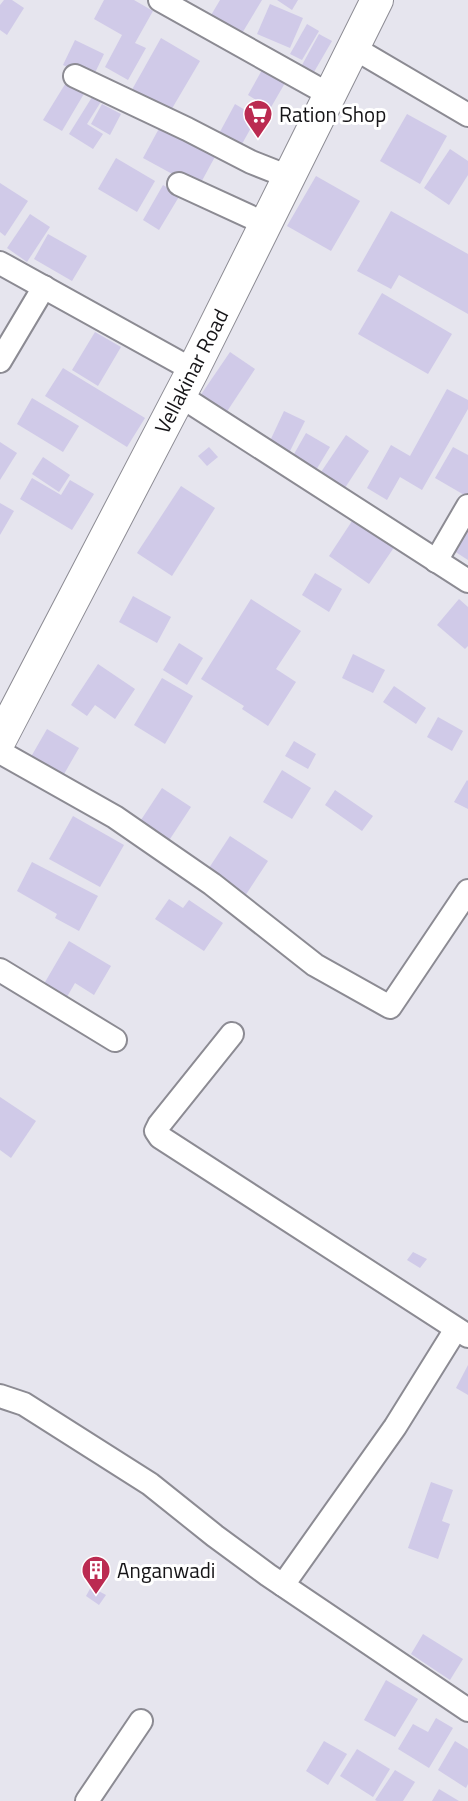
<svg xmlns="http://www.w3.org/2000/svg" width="468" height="1801" font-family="'Titillium Web',sans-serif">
<rect width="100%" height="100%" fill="#e6e5ee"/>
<g fill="#d0cae8">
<path d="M4 0H12L24 8 7 35 0 30V5Z"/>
<path d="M104 0H134L153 11 135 43 146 48 128 80 105 67 122 35 94 19Z"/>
<path d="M220 0H262L238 40 207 22Z"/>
<path d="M277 0H298L292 10Z"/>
<path d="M270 4 303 18 290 48 257 34Z"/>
<path d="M307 24 319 31 302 60 290 54Z"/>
<path d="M319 34 332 41 314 72 302 65Z"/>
<path d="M161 38 200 61 167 117 129 95Z"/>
<path d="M75 40 104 54 92 79 63 65Z"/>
<path d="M262 70 285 83 270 109 248 95Z"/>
<path d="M67 81 85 92 62 131 43 120Z"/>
<path d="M94 94 102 100 87 124 103 134 93 149 69 134Z"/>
<path d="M102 104 121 114 110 135 91 124Z"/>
<path d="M235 104 257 117 237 153 215 141Z"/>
<path d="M407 114 447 136 420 184 380 161Z"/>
<path d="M162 123 217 153 198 188 143 158Z"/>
<path d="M450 149 468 161V175L449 205 424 188Z"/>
<path d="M116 158 155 181 137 212 98 189Z"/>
<path d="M316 176 360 201 331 251 287 226Z"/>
<path d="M0 183 28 201 5 236 0 232Z"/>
<path d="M163 185 180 195 159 230 143 220Z"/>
<path d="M391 211 468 254V314L399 275 391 289 357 271Z"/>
<path d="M30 214 50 227 27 262 7 248Z"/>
<path d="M48 234 87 256 72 281 34 259Z"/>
<path d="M382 293 452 334 428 374 358 334Z"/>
<path d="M95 332 121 347 98 386 72 370Z"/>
<path d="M230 352 255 369 226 413 200 396Z"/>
<path d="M63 368 145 418 127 447 45 396Z"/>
<path d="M447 389 468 400V409L422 490 400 477 387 500 367 488 391 445 410 456Z"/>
<path d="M32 398 79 426 63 452 17 424Z"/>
<path d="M284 411 305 421 289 453 269 443Z"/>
<path d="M306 433 330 447 313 475 290 461Z"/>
<path d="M346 435 369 451 341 494 317 478Z"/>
<path d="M0 442 17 453 0 480Z"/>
<path d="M209 447 218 457 207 466 198 456Z"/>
<path d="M453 447 468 455V493L466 496 435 478Z"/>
<path d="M43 457 70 475 59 492 32 474Z"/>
<path d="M32 478 61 495 70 480 94 494 72 530 20 499Z"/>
<path d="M181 486 215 508 172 576 137 553Z"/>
<path d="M0 503 14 511 0 535Z"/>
<path d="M356 515 397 543 369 584 329 556Z"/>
<path d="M468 530V560L454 551Z"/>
<path d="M315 573 342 589 329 612 302 595Z"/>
<path d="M133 596 171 617 157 643 119 622Z"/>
<path d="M251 599 301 631 276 669 296 682 268 726 242 709 244 706 201 679Z"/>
<path d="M459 599 468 607V646L465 649 437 625Z"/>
<path d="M179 643 203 658 187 685 163 670Z"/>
<path d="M353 654 385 670 373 693 342 678Z"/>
<path d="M98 664 135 689 115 719 95 705 87 716 71 705Z"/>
<path d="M162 678 193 696 165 744 134 725Z"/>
<path d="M394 686 426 708 416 724 383 702Z"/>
<path d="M438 717 463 731 452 751 427 737Z"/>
<path d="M47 729 79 748 60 781 28 762Z"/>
<path d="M294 741 316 754 308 769 285 756Z"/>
<path d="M282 770 311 788 292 819 263 802Z"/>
<path d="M467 780 468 781V809L454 802Z"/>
<path d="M162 788 191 807 168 842 139 823Z"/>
<path d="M335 790 373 816 362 831 325 805Z"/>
<path d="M73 816 124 845 100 887 49 859Z"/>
<path d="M230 836 268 861 245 896 207 871Z"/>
<path d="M32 862 98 896 79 931 55 918 57 914 17 891Z"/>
<path d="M169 899 183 908 189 900 223 923 204 951 155 919Z"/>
<path d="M69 941 111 966 94 995 75 983 64 1002 41 989Z"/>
<path d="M0 1097 36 1121 11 1158 0 1150Z"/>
<path d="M413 1252 427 1259 420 1268 407 1260Z"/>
<path d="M468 1365V1395L456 1388Z"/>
<path d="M431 1482 453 1490 442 1521 450 1524 438 1559 408 1548Z"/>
<path d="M91 1587 106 1595 99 1605 86 1596Z"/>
<path d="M423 1634 463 1659 450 1680 411 1654Z"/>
<path d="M386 1680 418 1699 395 1737 364 1720Z"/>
<path d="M436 1718 453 1728 429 1768 398 1749 413 1724 428 1732Z"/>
<path d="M324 1741 347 1754 328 1785 306 1771Z"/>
<path d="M455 1741 468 1749V1784L466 1788 438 1770Z"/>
<path d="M357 1749 390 1769 373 1797 340 1776Z"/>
<path d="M395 1770 415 1782 403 1801H377L375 1800Z"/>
<path d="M439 1789 459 1801H432Z"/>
</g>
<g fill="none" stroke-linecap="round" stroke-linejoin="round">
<g stroke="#8c8b93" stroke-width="26">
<g id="minor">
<path d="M160 0 330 95"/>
<path d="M354 48 468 115"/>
<path d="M75 76 187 129 251 162 289 177"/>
<path d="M179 184 266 224"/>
<path d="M0 263 193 370"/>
<path d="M0 361 44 287"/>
<path d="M179 395 468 581"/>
<path d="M436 561 468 506"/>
<path d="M0 752 115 817 212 884 315 965 390 1007 468 891"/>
<path d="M0 970 115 1040"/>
<path d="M232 1034 159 1125 156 1131 160 1137 468 1336"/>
<path d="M0 1396 24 1404 150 1484 215 1536 268 1575 468 1710"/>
<path d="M283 1585 395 1427 456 1329"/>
<path d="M87 1801 141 1721"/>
</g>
</g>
<g stroke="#8c8b93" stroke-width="34">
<path id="secondary" d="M0 740 193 370 377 0"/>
</g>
<use href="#minor" stroke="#fff" stroke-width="22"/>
<use href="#secondary" stroke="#fff" stroke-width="32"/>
</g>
<defs>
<g id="supermarket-pin" transform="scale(1.5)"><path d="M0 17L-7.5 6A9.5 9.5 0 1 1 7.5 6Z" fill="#bb2b51" stroke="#fff"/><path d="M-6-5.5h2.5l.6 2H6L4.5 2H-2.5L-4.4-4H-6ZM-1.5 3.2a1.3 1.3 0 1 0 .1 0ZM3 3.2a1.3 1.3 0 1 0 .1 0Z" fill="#fff"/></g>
<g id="building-pin" transform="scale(1.5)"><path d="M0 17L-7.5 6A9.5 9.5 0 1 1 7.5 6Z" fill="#bb2b51" stroke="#fff"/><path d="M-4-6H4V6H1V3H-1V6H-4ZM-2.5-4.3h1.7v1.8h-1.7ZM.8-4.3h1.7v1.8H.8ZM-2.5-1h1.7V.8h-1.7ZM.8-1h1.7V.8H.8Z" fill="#fff"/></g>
</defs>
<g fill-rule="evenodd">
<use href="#supermarket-pin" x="258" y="114"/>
<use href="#building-pin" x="96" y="1570"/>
</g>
<g text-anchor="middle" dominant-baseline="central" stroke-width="6" stroke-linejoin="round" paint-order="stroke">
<g font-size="21" fill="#151417" stroke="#fff" text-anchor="start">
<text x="279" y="114">Ration Shop</text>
<text x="117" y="1570">Anganwadi</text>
</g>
<g font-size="21" fill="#151417" stroke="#fff">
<text transform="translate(191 371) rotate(-63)">Vellakinar Road</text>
</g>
</g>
</svg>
